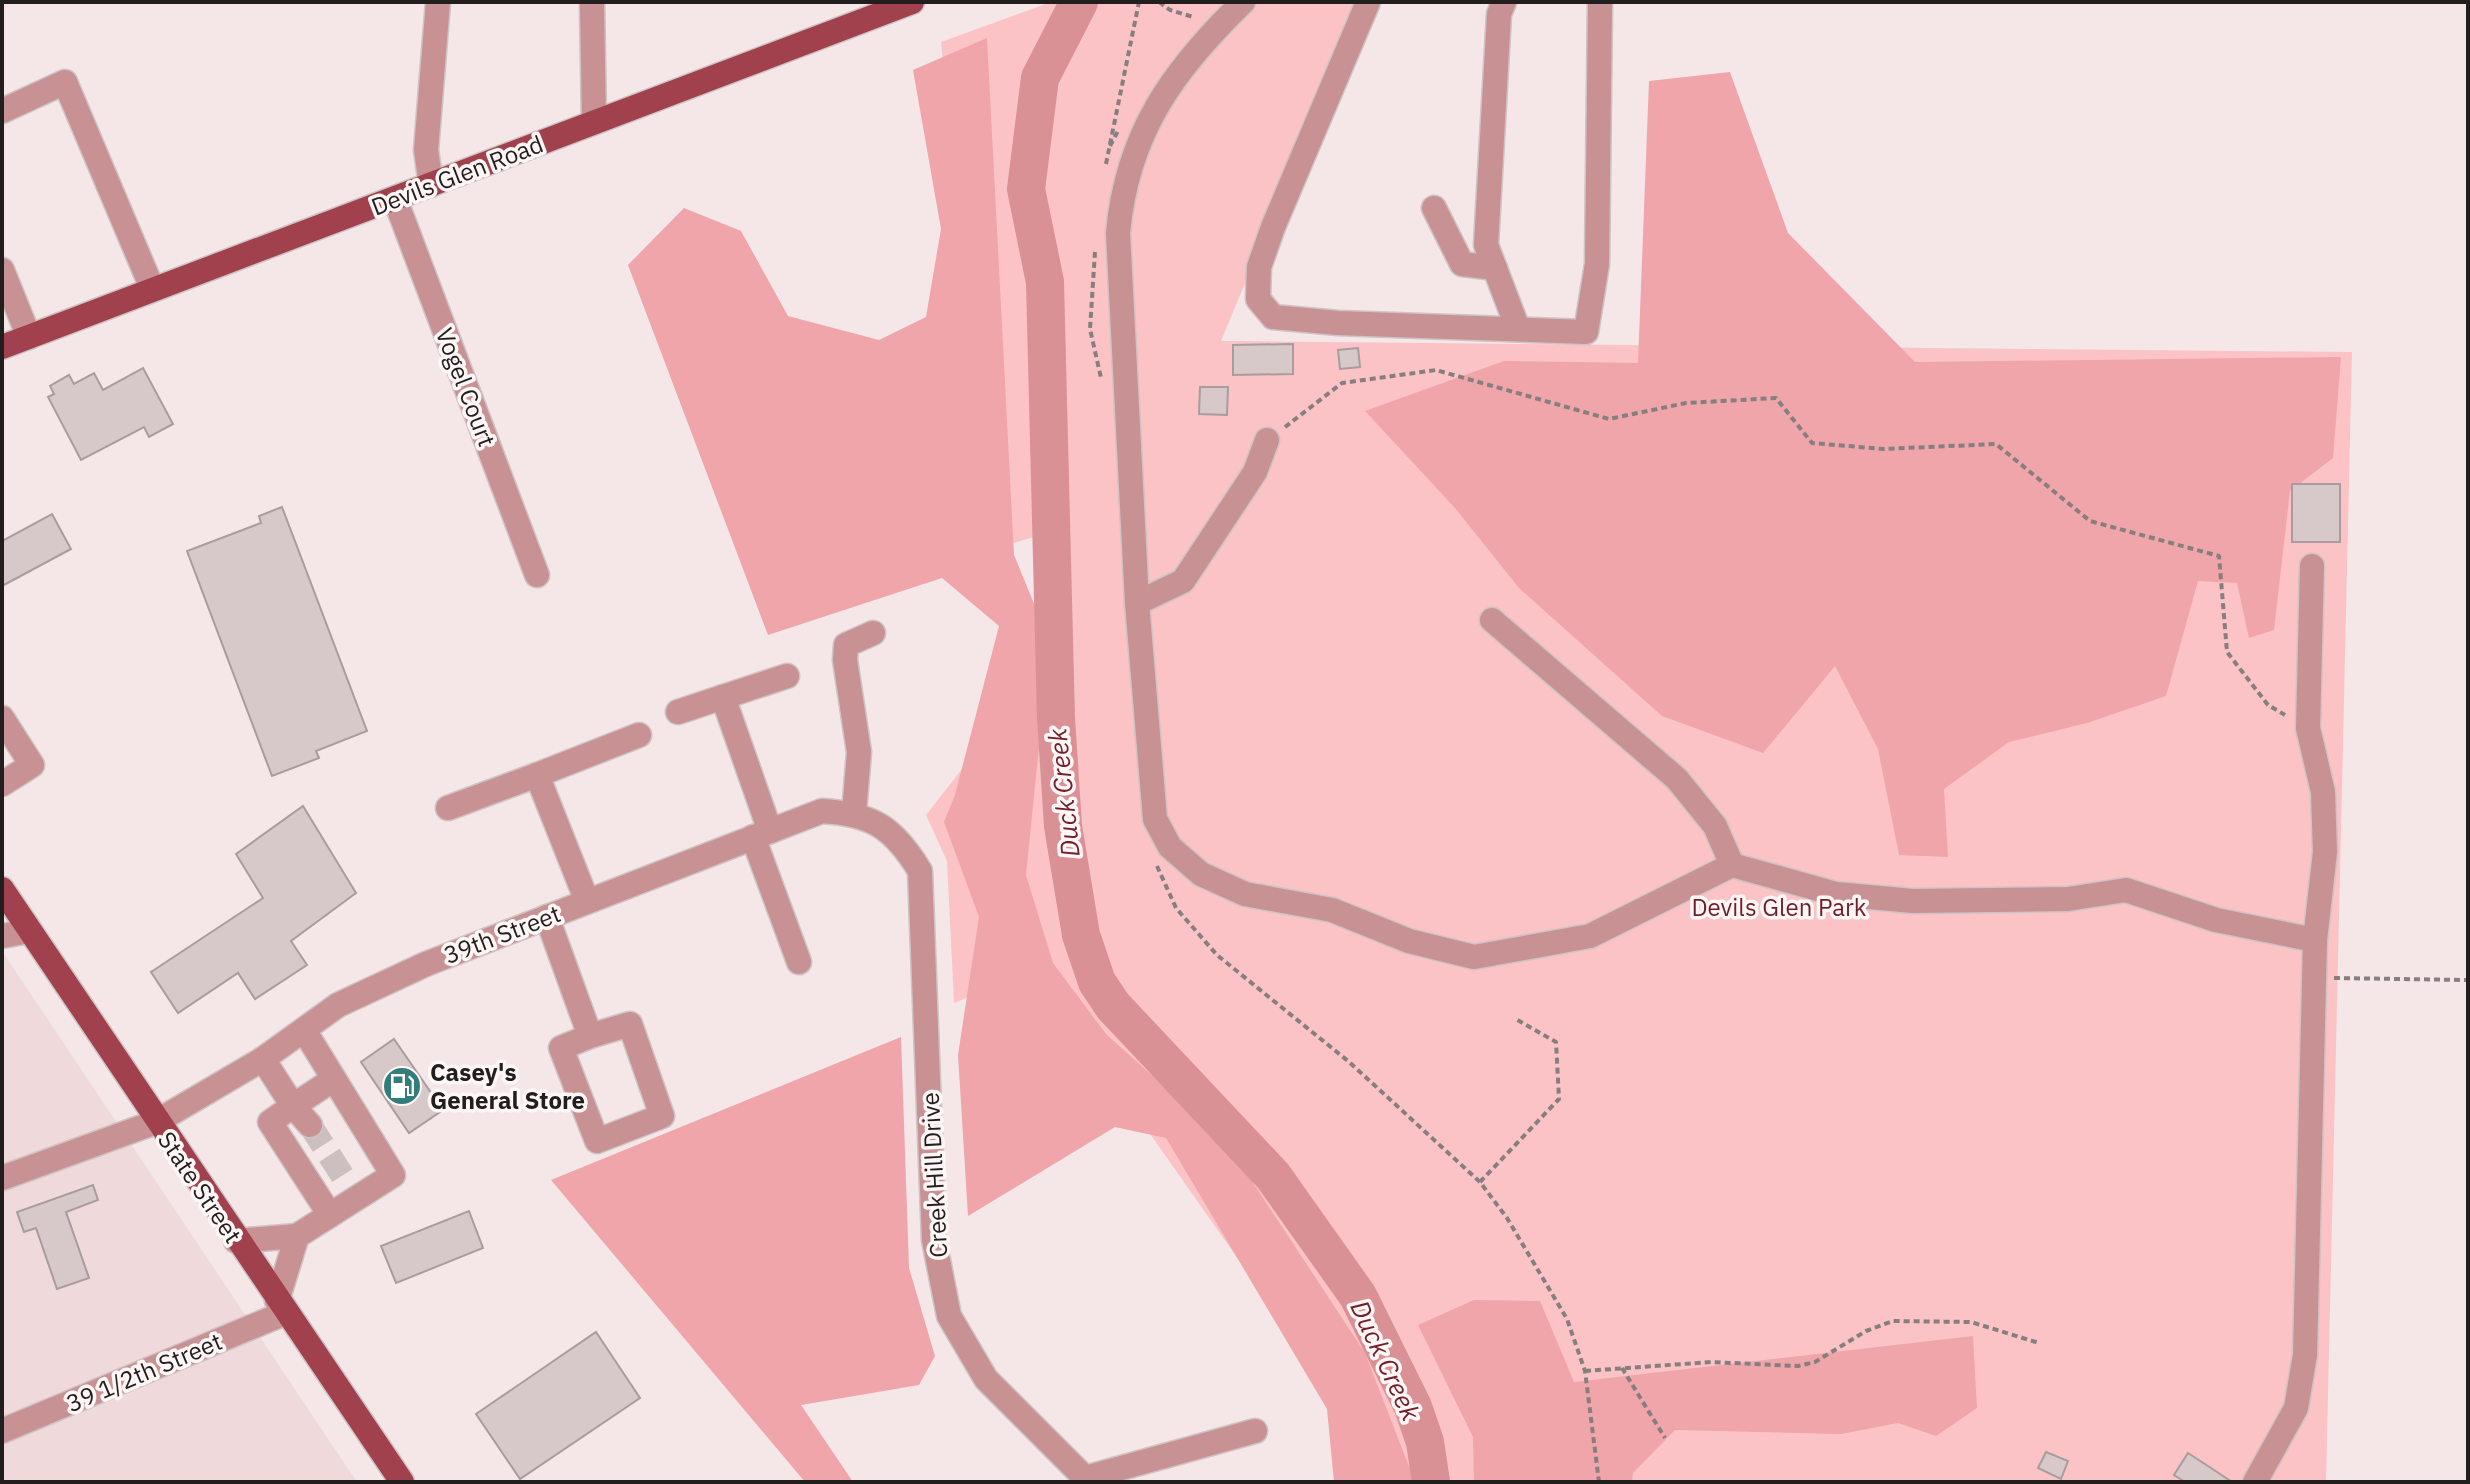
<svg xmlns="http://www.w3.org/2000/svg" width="2470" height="1484" font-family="'IBM Plex Sans',sans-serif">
<rect width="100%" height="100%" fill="#f5e7e8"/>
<path fill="#f0d9da" d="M2 951 357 1482H2Z"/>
<path fill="#fbc3c6" d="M1051 2H1362L1221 341 2352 352 2326 1482H1395L1034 969 954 1003 947 861 926 815 1054 652 1034 537 996 548 941 42Z"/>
<g fill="#efa5aa">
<path d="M987 38 1014 555 1037 611 1043 707 1026 875 1053 963 1106 1034 1227 1143 1365 1353 1415 1482H1334L1327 1409 1166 1138 1115 1127 968 1216 958 1055 979 917 944 822 955 795 999 626 942 578 768 635 628 265 684 208 741 231 788 316 879 340 926 317 941 229 913 70Z"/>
<path d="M1730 72 1788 233 1915 362 2341 357 2333 458 2290 491 2274 630 2249 638 2237 583 2198 581 2166 696 2087 723 2009 742 1944 789 1948 857 1899 855 1878 749 1835 666 1763 753 1662 716 1519 588 1455 508 1365 411 1504 361 1638 363 1649 81Z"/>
<path d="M901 1037 909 1268 935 1356 919 1385 801 1405 853 1482H805L551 1180Z"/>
<path d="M1474 1300 1540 1301 1574 1382 1973 1336 1977 1408 1936 1436 1898 1423 1841 1434 1675 1430 1633 1473 1632 1482H1474L1473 1437 1418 1325Z"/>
</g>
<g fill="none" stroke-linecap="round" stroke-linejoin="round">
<path stroke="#d99196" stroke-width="38" d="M1079 2 1040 78 1026 189 1045 282 1056 718 1063 826 1081 935 1097 982 1113 1006 1273 1176 1358 1296 1413 1407 1425 1442 1431 1482"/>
</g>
<g fill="#d7c9ca" stroke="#a99c9d" stroke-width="2">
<path d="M1293 344V374L1233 375V345Z"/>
<path d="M1358 348 1360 367 1340 369 1338 350Z"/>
<path d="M143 368 173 424 149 437 144 427 81 460 48 397 54 394 50 386 69 375 74 384 94 373 103 390Z"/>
<path d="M1200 387H1228L1227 415 1199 414Z"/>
<rect x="2292" y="484" width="48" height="58"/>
<path d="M282 507 367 731 316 751 319 758 272 776 187 551 261 523 259 516Z"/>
<path d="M52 514 71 549 2 586V541Z"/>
<path d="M303 806 356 893 291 941 307 965 255 999 238 973 178 1013 151 972 263 898 236 854Z"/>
<path d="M394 1039 443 1110 409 1133 361 1062Z"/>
<path d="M93 1185 98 1200 66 1212 89 1278 57 1289 36 1228 24 1232 17 1212Z"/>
<path d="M469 1211 483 1248 396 1283 381 1246Z"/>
<path d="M596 1332 640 1398 520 1479 476 1414Z"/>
<path d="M2046 1452 2068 1461 2061 1479 2038 1468Z"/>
<path d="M2188 1453 2208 1466 2232 1482H2185L2174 1475Z"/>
</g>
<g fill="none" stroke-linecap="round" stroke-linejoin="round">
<path stroke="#cbbfc0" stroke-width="24" stroke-dasharray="24 12" stroke-linecap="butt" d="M310 1125 344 1178"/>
<g stroke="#cfc3c4" stroke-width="27">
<g id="minor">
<path d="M592 2 594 122"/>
<path d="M1243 2C1173 70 1127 133 1118 233L1137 603 1155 819 1170 847 1201 874 1245 894 1332 910 1409 941 1474 957 1590 936 1732 865 1836 894 1913 901 2068 899 2126 890 2216 920 2315 940"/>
<path d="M1368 2 1273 227 1259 267 1258 299 1273 317 1338 323 1586 332 1597 264 1600 2"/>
<path d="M1504 2 1499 14 1486 245 1518 329"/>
<path d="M2 111 65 82 152 288"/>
<path d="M431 185 426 150 438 2"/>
<path d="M395 199 537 575"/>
<path d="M1434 208 1462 264 1495 268"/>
<path d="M2 270 29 337"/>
<path d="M1137 603 1183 581 1255 472 1267 440"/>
<path d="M1492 620 1677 779 1715 826 1732 865"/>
<path d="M678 712 723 697"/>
<path d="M2 718 32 765 2 784"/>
<path d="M448 808 537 775"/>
<path d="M854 813 859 752 845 660 846 645 873 633"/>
<path d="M770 831 723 697 787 676"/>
<path d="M753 837 799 962"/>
<path d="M587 901 537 775 639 735"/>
<path d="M547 917 590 1036 630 1024 662 1116 597 1141 561 1048 590 1036"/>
<path d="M2 936 29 931"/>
<path d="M263 1059 293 1106 334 1079"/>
<path d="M310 1125 293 1106 270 1122 330 1215"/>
<path d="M2 1178 156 1122 263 1059 338 1005 426 964 822 811C873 814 894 828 920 871L934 1240 949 1316 986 1379 1085 1478"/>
<path d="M297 1236 393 1175 304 1030"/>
<path d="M236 1241 297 1236 277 1301"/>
<path d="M2 1431 285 1313"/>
<path d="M1083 1482 1085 1478 1255 1431"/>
<path d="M2255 1482 2296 1408 2305 1355 2315 940 2325 852 2323 792 2308 728 2312 566"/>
</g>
</g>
<g stroke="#cfc3c4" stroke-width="27">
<g id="major">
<path d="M2 347 912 2"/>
<path d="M2 889 402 1482"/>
</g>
</g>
<g stroke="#877f7f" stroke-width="4" stroke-dasharray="6 4" stroke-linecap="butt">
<path d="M1159 2 1170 10 1193 17"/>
<path d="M1110 146 1119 129"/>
<path d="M1106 164 1139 2"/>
<path d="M1095 252 1090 329 1101 378"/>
<path d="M1285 427 1342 383 1436 370 1609 419 1686 403 1776 398 1812 443 1883 449 1996 444 2090 521 2219 556 2227 652 2268 705 2285 715"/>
<path d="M1157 866 1176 908 1217 955 1348 1061 1480 1182 1507 1218 1567 1319 1585 1371 1599 1482"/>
<path d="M2334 978 2468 980"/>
<path d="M1480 1182 1559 1099 1556 1042 1514 1018"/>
<path d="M1622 1368 1665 1438"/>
<path d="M1585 1371 1711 1362 1798 1366 1815 1362 1866 1331 1893 1321 1971 1322 2039 1343"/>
</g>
<use href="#minor" stroke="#c89194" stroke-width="24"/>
<use href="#major" stroke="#a0414d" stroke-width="24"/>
</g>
<defs>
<g id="fuel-disc" transform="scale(2)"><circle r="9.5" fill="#337d7c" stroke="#fff6f6"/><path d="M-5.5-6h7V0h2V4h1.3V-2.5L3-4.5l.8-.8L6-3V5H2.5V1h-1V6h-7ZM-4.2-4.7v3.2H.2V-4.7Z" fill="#fff"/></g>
</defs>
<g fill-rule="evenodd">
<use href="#fuel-disc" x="402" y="1086"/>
</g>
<g text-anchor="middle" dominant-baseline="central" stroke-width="7" stroke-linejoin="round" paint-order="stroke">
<g font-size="24" fill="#221e1e" stroke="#fff6f6">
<text transform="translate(457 175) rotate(-21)">Devils Glen Road</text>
<text transform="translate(466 387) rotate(69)">Vogel Court</text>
<text transform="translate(502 934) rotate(-21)">39th Street</text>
<text transform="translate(934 1175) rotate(-93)">Creek Hill Drive</text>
<text transform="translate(200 1187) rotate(56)">State Street</text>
<text transform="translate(144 1372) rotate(-23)">39 1/2th Street</text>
</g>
<g font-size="24" fill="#711c2b" stroke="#fff6f6">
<text x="1779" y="907">Devils Glen Park</text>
</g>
<g font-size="24" font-weight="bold" fill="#221e1e" stroke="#fff6f6" text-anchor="start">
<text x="430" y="1072">Casey's<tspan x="430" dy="28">General Store</tspan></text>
</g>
<g font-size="26" font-style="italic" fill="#731e2d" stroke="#fff6f6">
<text transform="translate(1063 793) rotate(-96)">Duck Creek</text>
<text transform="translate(1386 1360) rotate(65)">Duck Creek</text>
</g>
</g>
<rect width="2470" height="1484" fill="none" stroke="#221e1e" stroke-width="8"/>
</svg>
